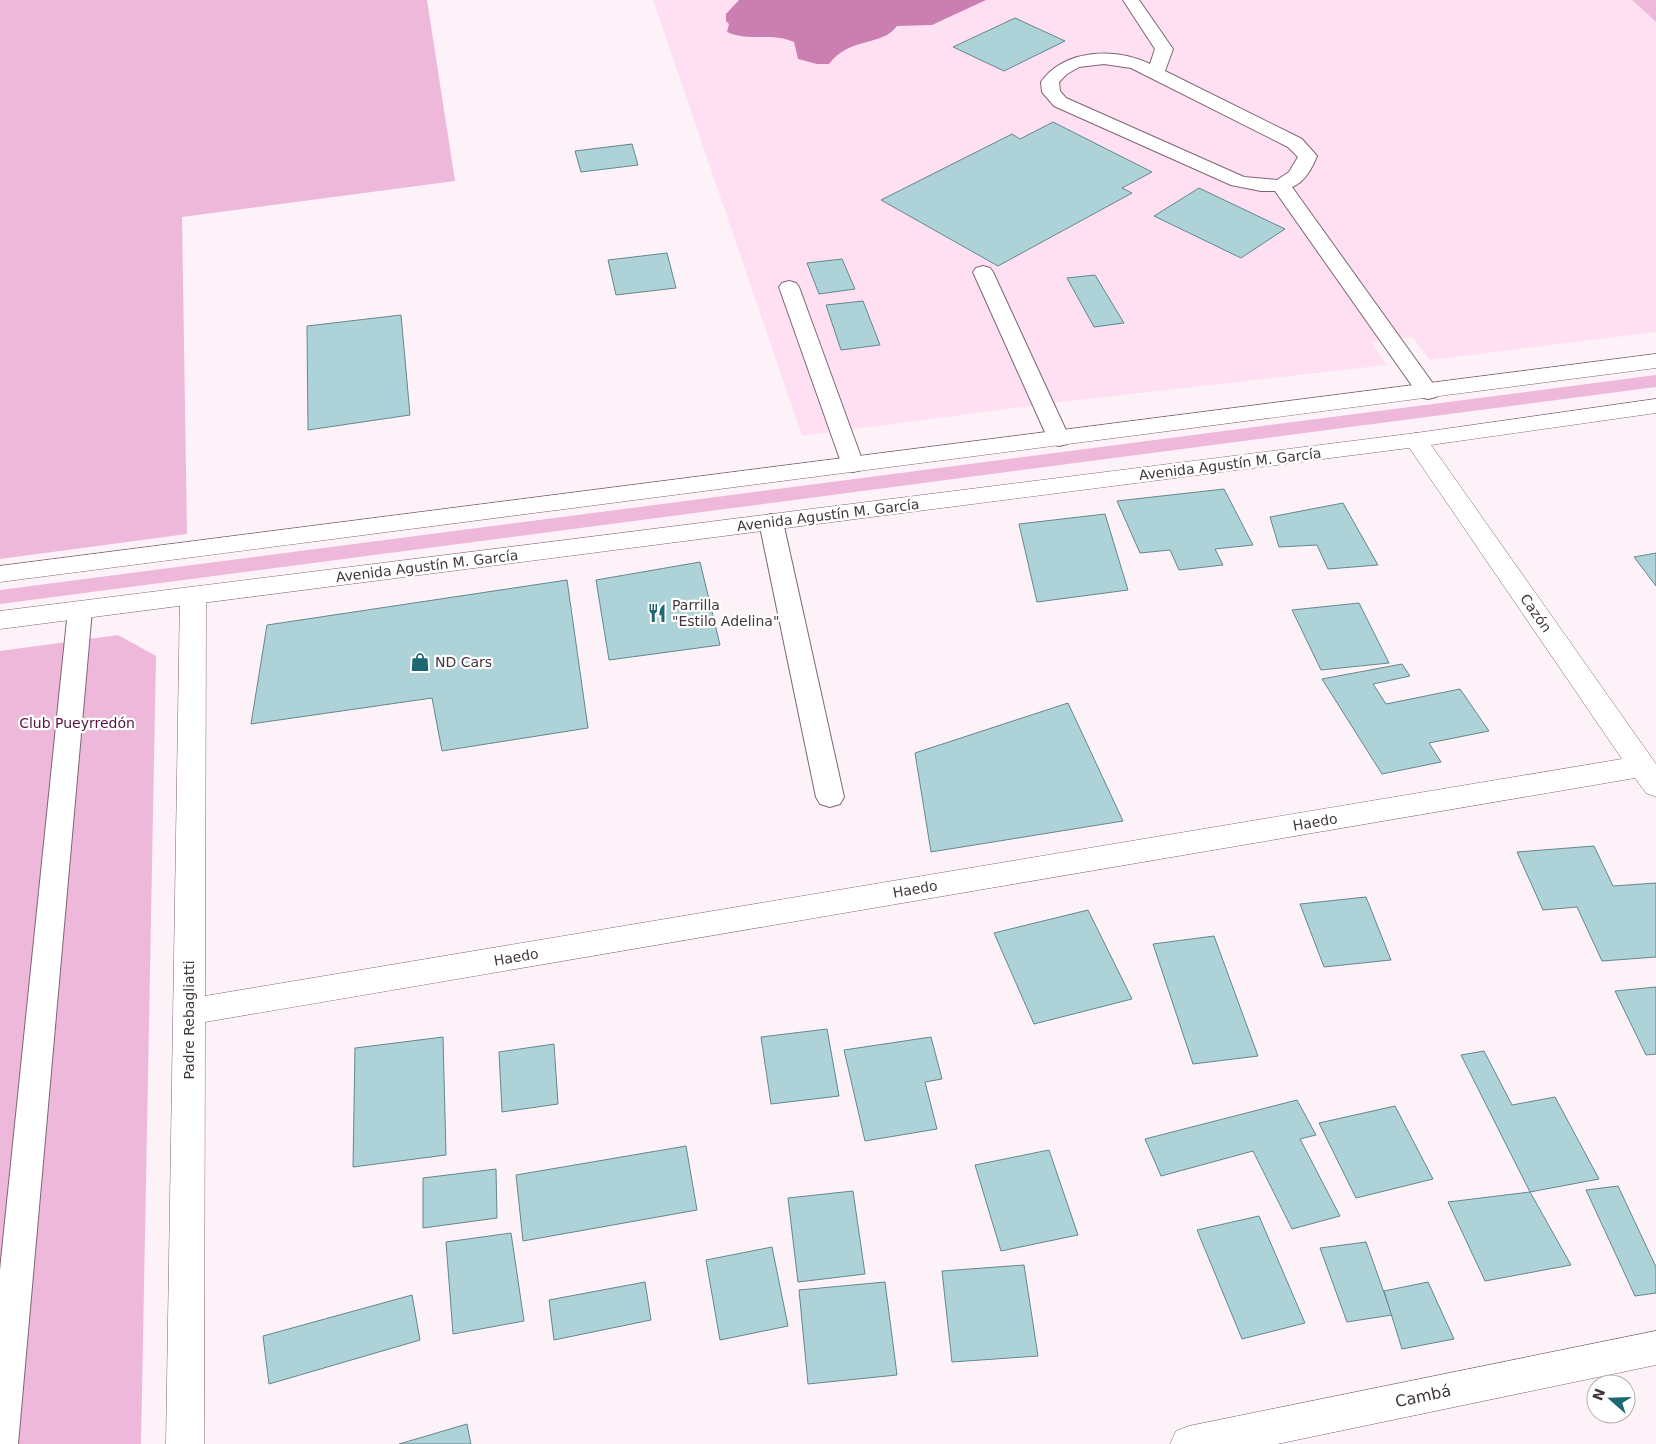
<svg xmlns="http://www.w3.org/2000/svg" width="1656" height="1444" font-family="'DejaVu Sans',sans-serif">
<rect width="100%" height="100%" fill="#fef2f9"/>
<path fill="#fee0f2" d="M653 0H1632L1656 22V332L1430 360 1412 337 1371 342 1387 365 1044 404 802 436Z"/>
<g fill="#eeb8da">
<path d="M0 0H427L455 181 182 217 187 534 0 559Z"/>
<path d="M1632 0H1656V22Z"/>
<path d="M1656 375V387L0 604V590Z"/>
<path d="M118 635 156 656 141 1444H0V651Z"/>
</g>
<path fill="#cb7fb0" d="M739 0H986L932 25 897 26C882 47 850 36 829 64H817L798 59 794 42C772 32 749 42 727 32L729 24 726 21V14Z"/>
<g fill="#add2d8" stroke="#64878d">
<path d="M1015 18 1065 41 1004 71 953 47Z"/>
<path d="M1053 122 1152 172 1122 188 1132 193 998 266 881 200 1012 134 1020 139Z"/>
<path d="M632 144 638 165 581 172 575 151Z"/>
<path d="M1199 188 1285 229 1241 258 1154 216Z"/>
<path d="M667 253 676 288 616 295 608 260Z"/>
<path d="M842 259 855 289 819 294 807 263Z"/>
<path d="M1095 275 1124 323 1094 327 1067 278Z"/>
<path d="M863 301 880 345 841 350 826 305Z"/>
<path d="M401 315 410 415 308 430 307 326Z"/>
<path d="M1224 489 1253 545 1215 549 1223 565 1179 570 1170 550 1140 553 1117 501Z"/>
<path d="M1343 503 1378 565 1328 569 1317 545 1279 547 1270 517Z"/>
<path d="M1105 514 1128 590 1037 602 1019 524Z"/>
<path d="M1656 553V586L1634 557Z"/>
<path d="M700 562 720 645 609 660 596 580Z"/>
<path d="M567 580 588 728 442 751 432 698 251 724 267 625Z"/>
<path d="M1359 603 1389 663 1321 670 1292 610Z"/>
<path d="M1402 664 1410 676 1373 684 1386 704 1460 689 1489 731 1429 743 1441 762 1382 774 1322 679Z"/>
<path d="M1068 703 1123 821 931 852 915 753Z"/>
<path d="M1594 846 1613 886 1656 883V957L1602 961 1577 907 1543 910 1517 852Z"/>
<path d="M1366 897 1391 960 1324 967 1300 904Z"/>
<path d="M1088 910 1132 999 1034 1024 994 933Z"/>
<path d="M1214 936 1258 1056 1193 1064 1153 944Z"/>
<path d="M1656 987V1054L1646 1055 1615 991Z"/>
<path d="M827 1029 839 1096 771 1104 761 1037Z"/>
<path d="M443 1037 446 1155 353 1167 355 1048Z"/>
<path d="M931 1037 942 1079 925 1082 937 1129 865 1141 844 1050Z"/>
<path d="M554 1044 558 1104 502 1112 499 1052Z"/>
<path d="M1484 1051 1512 1105 1555 1097 1599 1179 1530 1192 1461 1055Z"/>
<path d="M1297 1100 1316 1135 1300 1139 1340 1216 1292 1229 1253 1151 1161 1176 1145 1139Z"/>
<path d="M1395 1106 1433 1179 1356 1198 1319 1123Z"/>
<path d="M686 1146 697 1210 523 1241 516 1175Z"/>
<path d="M1049 1150 1078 1235 1001 1251 975 1165Z"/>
<path d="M496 1169 497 1218 423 1228V1178Z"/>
<path d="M1618 1186 1656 1267V1293L1635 1296 1586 1190Z"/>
<path d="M853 1191 865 1274 798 1282 788 1198Z"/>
<path d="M1530 1192 1571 1265 1485 1281 1448 1202Z"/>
<path d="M1259 1216 1305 1323 1242 1339 1197 1230Z"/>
<path d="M511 1233 524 1321 453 1334 446 1242Z"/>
<path d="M1366 1242 1392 1315 1347 1322 1320 1248Z"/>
<path d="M772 1247 788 1326 720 1340 706 1260Z"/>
<path d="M1024 1265 1038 1356 952 1362 942 1271Z"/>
<path d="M645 1282 651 1320 554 1340 549 1300Z"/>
<path d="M885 1282 897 1375 808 1384 799 1290Z"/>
<path d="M1428 1282 1454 1339 1402 1349 1384 1291Z"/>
<path d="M412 1295 420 1340 269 1384 263 1336Z"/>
<path d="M467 1424 471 1444H399Z"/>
</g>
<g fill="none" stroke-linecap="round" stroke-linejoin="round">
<g stroke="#7e6574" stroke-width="2">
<g id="lane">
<path d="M1123 0H1139L1173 49 1165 71 1302 139 1317 156C1312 168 1305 182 1292 187L1439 392 1436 397 1428 399 1420 397 1275 191H1261L1231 185 1054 106 1042 92 1041 82C1064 49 1116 47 1150 64L1155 49ZM1104 64 1131 68 1288 147 1298 157 1289 172 1277 180 1244 177 1066 98 1060 91 1059 82 1067 74 1079 67Z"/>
<path d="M983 266 990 268 993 272 1070 439 1067 444 1059 446 1051 444 1048 439 973 272 976 268Z"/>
<path d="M789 281 796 283 799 287 864 465 861 470 853 472 845 470 842 465 779 287 782 283Z"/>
<path d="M771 514 779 517 783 522 844 797 840 804 830 807 820 804 816 797 759 522 763 517Z"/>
<path d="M80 602 89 604 92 610 18 1444H0V1270L68 610 71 604Z"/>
</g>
</g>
<g stroke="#7e6574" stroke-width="1">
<g id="street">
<path d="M1416 433 1424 435 1656 764V797L1646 793 1635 778 205 1022 204 1444H166L180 596 184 590 193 587 202 590 206 596 205 996 1622 759 1404 440 1408 435Z"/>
<path d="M1656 1331V1365L1277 1444H1170L1176 1431 1189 1426Z"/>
</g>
</g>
<g stroke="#7e6574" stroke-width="1">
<g id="secondary">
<path d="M1656 354V368L0 582V566Z"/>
<path d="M1656 399V413L1416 447 0 629V611L1416 433Z"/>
</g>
</g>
<use href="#lane" fill="#fff" fill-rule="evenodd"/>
<use href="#street" fill="#fff" fill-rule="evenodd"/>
<use href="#secondary" fill="#fff" fill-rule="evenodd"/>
</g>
<defs>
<g id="restaurant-bare" transform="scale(1.5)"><path d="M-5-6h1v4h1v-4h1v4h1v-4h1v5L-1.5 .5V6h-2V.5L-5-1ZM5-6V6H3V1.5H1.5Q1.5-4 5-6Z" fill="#1c6771" stroke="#fff" stroke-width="2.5" paint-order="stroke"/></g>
<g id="shop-bare" transform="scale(1.5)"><path d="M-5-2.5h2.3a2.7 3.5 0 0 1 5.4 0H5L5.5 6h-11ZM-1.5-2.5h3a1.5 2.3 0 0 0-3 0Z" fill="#1c6771" stroke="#fff" stroke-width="2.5" paint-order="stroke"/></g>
</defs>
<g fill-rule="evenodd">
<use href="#restaurant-bare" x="657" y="613"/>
<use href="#shop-bare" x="420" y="662"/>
</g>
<g text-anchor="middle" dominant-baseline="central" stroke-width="4.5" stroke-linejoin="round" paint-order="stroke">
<g font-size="14" fill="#41363d" stroke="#fff">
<text transform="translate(1230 464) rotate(-7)">Avenida Agustín M. García</text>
<text transform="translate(828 515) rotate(-7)">Avenida Agustín M. García</text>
<text transform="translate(427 566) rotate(-7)">Avenida Agustín M. García</text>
<text transform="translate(1536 613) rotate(55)">Cazón</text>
<text transform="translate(1315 822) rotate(-10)">Haedo</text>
<text transform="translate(915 889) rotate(-10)">Haedo</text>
<text transform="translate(516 957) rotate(-10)">Haedo</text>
<text transform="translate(189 1020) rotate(-90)">Padre Rebagliatti</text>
</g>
<g font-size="14" fill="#41363d" stroke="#fff" text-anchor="start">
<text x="672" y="605">Parrilla<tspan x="672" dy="16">"Estilo Adelina"</tspan></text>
<text x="435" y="662">ND Cars</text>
</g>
<g font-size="14" fill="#551243" stroke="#fff">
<text x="77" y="723">Club Pueyrredón</text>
</g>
<g font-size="16" fill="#41363d" stroke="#fff">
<text transform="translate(1423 1396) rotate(-12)">Cambá</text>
</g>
</g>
<g transform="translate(1611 1399) rotate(290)"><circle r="24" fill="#ffffff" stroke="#b3afb1"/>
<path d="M0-4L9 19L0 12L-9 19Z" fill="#1c6771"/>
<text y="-8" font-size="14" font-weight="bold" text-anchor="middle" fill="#41363d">N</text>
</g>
</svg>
